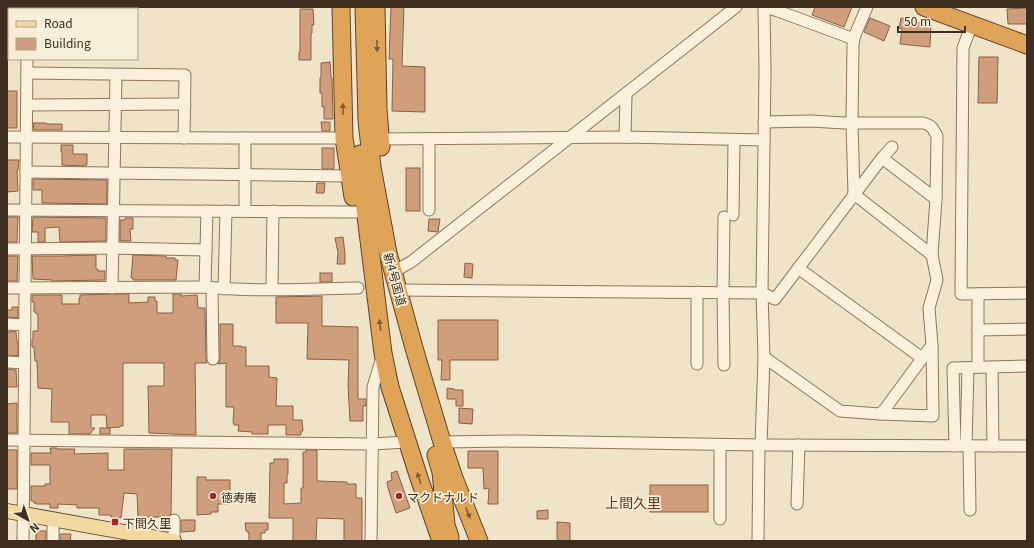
<svg xmlns="http://www.w3.org/2000/svg" width="1034" height="548" font-family="Georgia,'Noto Sans JP',serif">
<rect width="100%" height="100%" fill="#f0e4c8"/>
<g fill="#cf9f7d" stroke="#8d5f41">
<path d="M391 7H404L402 66 425 67V112L392 111 393 59H389Z"/>
<path d="M815 7H852L844 27 812 15Z"/>
<path d="M1027 8V24H1008L1007 9Z"/>
<path d="M300 9H313L314 25H312V33H311V60H299V52H300Z"/>
<path d="M870 18 890 26 884 41 864 32Z"/>
<path d="M901 18 911 20V22L931 24 930 47 900 44 902 29 899 28Z"/>
<path d="M979 57H998L997 103H978Z"/>
<path d="M330 62 331 78H332L333 119H324V106L322 107V93H320V78H321V63Z"/>
<rect x="7" y="91" width="10" height="37"/>
<path d="M321 122H330V131H322Z"/>
<path d="M33 123H46V124H62V130H34Z"/>
<path d="M61 145H73V154H87V165H84V166L62 165V152H61Z"/>
<rect x="322" y="148" width="12" height="21"/>
<path d="M7 160H19L18 170H17L18 191 7 192Z"/>
<rect x="406" y="168" width="14" height="43"/>
<path d="M33 179 107 180V204L42 203V190H33Z"/>
<path d="M317 183H325L324 193H316Z"/>
<path d="M7 217H18L17 242H7Z"/>
<path d="M33 217 106 218V241L60 242 59 227 45 228V242H38V232H32Z"/>
<path d="M125 218H133V229H130L131 241H120V220H125Z"/>
<path d="M429 219H440L438 232 428 231Z"/>
<path d="M343 237 345 254V264H337L338 253 335 238Z"/>
<path d="M96 255V269H98V271H105V280L52 281V280L33 279 32 256H60Z"/>
<path d="M133 255 166 256V258H175V260H178L176 280H133V278H131Z"/>
<path d="M7 256H18L17 281H7Z"/>
<path d="M465 263 473 264 472 278 464 277Z"/>
<rect x="320" y="273" width="12" height="9"/>
<path d="M110 294H129V303L148 302V297H155V301H157V313H173V294H181V296L197 295 198 308H205L206 359 207 363H195L196 435 149 433 148 386H164V363H123V426H120V427L107 428 106 415H91V428H95L90 434H69V422H51L52 389 38 388 37 361H35L34 347H32V339H33V331H38V314H36V312H34V302H32V295H62V304H79V298H80V295Z"/>
<path d="M322 296V326L358 327V399H366V406H363V421H350L348 385 349 360 307 359 308 323H276V297Z"/>
<path d="M12 307H18V318L7 317V310H12Z"/>
<path d="M438 320H498V360H450V380H441L442 360H438Z"/>
<path d="M220 324H233V346H241V347H246V366H269V377L277 378 276 406H293V420H302L303 431H301V435H286V425H268V434H252V432L238 431 239 425H234V423H233L234 407H226V363L218 364 220 359Z"/>
<path d="M10 331 16 332 17 342H18V356L7 355V332H10Z"/>
<path d="M7 369 16 370 17 387H7Z"/>
<path d="M447 388 454 389V390H463V406H456V399H447Z"/>
<path d="M17 403V433H7V404Z"/>
<path d="M459 408 473 409 472 424 459 423Z"/>
<rect x="100" y="428" width="10" height="6"/>
<path d="M50 448H57V449H75L74 454 108 453V470H124V449H172L171 514 168 517H138L137 494 124 493 121 518 111 517V515H99V508H77V505L58 504V508H50V504H36V503H34V501H31V486H45V484H50V465H31V453H51Z"/>
<rect x="7" y="450" width="10" height="39"/>
<path d="M306 450H317V481L347 482V484H356V498H362V541H344V519L317 518 316 541H293V518H269L270 463H274V459H288V474H287V483H284V504L301 503V488H303V452H306Z"/>
<path d="M468 451H498V504H488L489 488 484 489 483 468H468Z"/>
<path d="M397 471 410 508 396 513 388 488 387 482 392 480 391 473Z"/>
<path d="M197 477H206V480H230V504H218V512H211V514L197 515Z"/>
<rect x="650" y="485" width="58" height="27"/>
<path d="M548 510V519H537V511Z"/>
<path d="M181 520H195V531L181 532Z"/>
<path d="M557 522 570 523V541H559L558 539H557Z"/>
<path d="M245 523H268V530H265V533H261V541H249V533H248V531H246Z"/>
<rect x="36" y="531" width="10" height="10"/>
<path d="M60 534H71L70 541H60Z"/>
</g>
<g fill="none" stroke-linecap="round" stroke-linejoin="round">
<g stroke="#8d765c" stroke-width="13">
<g id="minor">
<path d="M764 7 778 11 854 39"/>
<path d="M28 9V7"/>
<path d="M972 24 963 48 961 294 1027 293"/>
<path d="M27 73 185 75 184 138"/>
<path d="M27 105 185 104"/>
<path d="M7 137 235 138H344"/>
<path d="M625 137 626 94"/>
<path d="M381 139 625 137 764 140"/>
<path d="M882 158 892 147"/>
<path d="M26 172 350 176"/>
<path d="M854 194 852 123 853 45 854 37 867 7"/>
<path d="M854 194 932 255"/>
<path d="M7 210 356 212"/>
<path d="M429 210V139"/>
<path d="M245 211V138"/>
<path d="M733 215 734 140"/>
<path d="M724 217 723 293 724 365"/>
<path d="M7 249 113 248 206 250"/>
<path d="M798 268 922 358"/>
<path d="M393 272 411 262C519 177 628 93 736 7"/>
<path d="M205 287 207 211"/>
<path d="M7 288 205 287C256 292 307 289 358 288"/>
<path d="M112 288 116 75"/>
<path d="M212 288 213 359"/>
<path d="M224 289 226 211"/>
<path d="M272 289 273 211"/>
<path d="M399 290 762 293 775 299 882 158 936 199"/>
<path d="M7 324 25 325"/>
<path d="M978 330 1027 329"/>
<path d="M764 357 840 411 880 414 885 409 932 345 929 308 937 280 932 255 936 199 937 136C933 129 932 125 923 123H844L811 121 764 122"/>
<path d="M7 362 25 363"/>
<path d="M697 364V292"/>
<path d="M978 367V294"/>
<path d="M992 367 993 446"/>
<path d="M880 414 933 416 932 345"/>
<path d="M7 440 372 444 407 442"/>
<path d="M442 442 518 441 759 445 1027 446"/>
<path d="M720 445V519"/>
<path d="M761 445 764 357 762 293 765 71 764 7"/>
<path d="M955 446 953 368 1027 366"/>
<path d="M966 446 968 368"/>
<path d="M969 446 970 510"/>
<path d="M797 504 799 445"/>
<path d="M23 541 24 441 25 288 27 59"/>
<path d="M53 541V520"/>
<path d="M174 541V520"/>
<path d="M371 541 373 387 382 358"/>
<path d="M758 541 759 445"/>
</g>
</g>
<g stroke="#5b4430" stroke-width="16">
<path id="major" d="M7 511 174 541"/>
</g>
<g stroke="#5b4430" stroke-width="19">
<g id="highway">
<path d="M341 7 344 138 353 197"/>
<path d="M364 7 367 120 372 167 388 253 414 348 442 442 454 478 479 541"/>
<path d="M376 7 378 109 381 147"/>
<path d="M924 7 1027 45"/>
<path d="M360 154 364 200 383 353 390 387 419 478 441 541"/>
<path d="M436 455 441 472 446 525 450 537"/>
</g>
</g>
<use href="#minor" stroke="#faf1dc" stroke-width="11"/>
<use href="#major" stroke="#f3d9a0" stroke-width="14"/>
<use href="#highway" stroke="#e0a458" stroke-width="17"/>
</g>
<defs><path id="oneway-solid" d="M-6-.8H1V-3.2L6.5 0L1 3.2V.8H-6Z"/></defs>
<g fill="#7e5d36">
<use href="#oneway-solid" transform="translate(377 46) rotate(89)"/>
<use href="#oneway-solid" transform="translate(343 109) rotate(-91)"/>
<use href="#oneway-solid" transform="translate(380 325) rotate(-97)"/>
<use href="#oneway-solid" transform="translate(419 478) rotate(-108)"/>
<use href="#oneway-solid" transform="translate(468 513) rotate(69)"/>
</g>
<g fill="#9e2a2b" stroke="#f7eed8" stroke-width="1.5">
<circle cx="213" cy="496" r="4"/>
<circle cx="399" cy="496" r="4"/>
<rect x="111" y="518" width="8" height="8" rx="2"/>
</g>
<g text-anchor="middle" dominant-baseline="central" stroke-width="3.5" stroke-linejoin="round" paint-order="stroke">
<g font-size="12" fill="#3d2e20" stroke="#f7eed8">
<text transform="translate(396 279) rotate(75)">新4号国道</text>
</g>
<g font-size="12" fill="#3d2e20" stroke="#f7eed8" text-anchor="start">
<text x="221" y="496">徳寿庵</text>
<text x="407" y="496">マクドナルド</text>
<text x="123" y="522">下間久里</text>
</g>
<g font-size="14" fill="#6b2e1e" stroke="#f7eed8">
<text x="633" y="502">上間久里</text>
</g>
</g>
<rect width="1034" height="548" fill="none" stroke="#3d2e20" stroke-width="16"/>
<rect x="8" y="8" width="130" height="52" fill="#f7eed8" stroke="#ada18e"/>
<rect x="16" y="21" width="20" height="6" fill="#f3d9a0" stroke="#ada18e"/>
<text x="44" y="28" font-size="12" fill="#3d2e20">Road</text>
<rect x="16" y="38" width="20" height="12" fill="#cf9f7d" stroke="#ada18e"/>
<text x="44" y="48" font-size="12" fill="#3d2e20">Building</text>
<g transform="translate(28 520) rotate(140)" stroke="#f7eed8" stroke-width="3" paint-order="stroke">
<path d="M0-3L7 15L0 10L-7 15Z" fill="#3d2e20"/>
<text y="-6" font-size="11" font-weight="bold" text-anchor="middle" fill="#3d2e20">N</text>
</g>
<path d="M898 26v6h67v-6" fill="none" stroke="#3d2e20" stroke-width="2"/>
<text x="904" y="26" font-size="12" fill="#3d2e20" stroke="#f7eed8" stroke-width="3" paint-order="stroke">50 m</text>
</svg>
